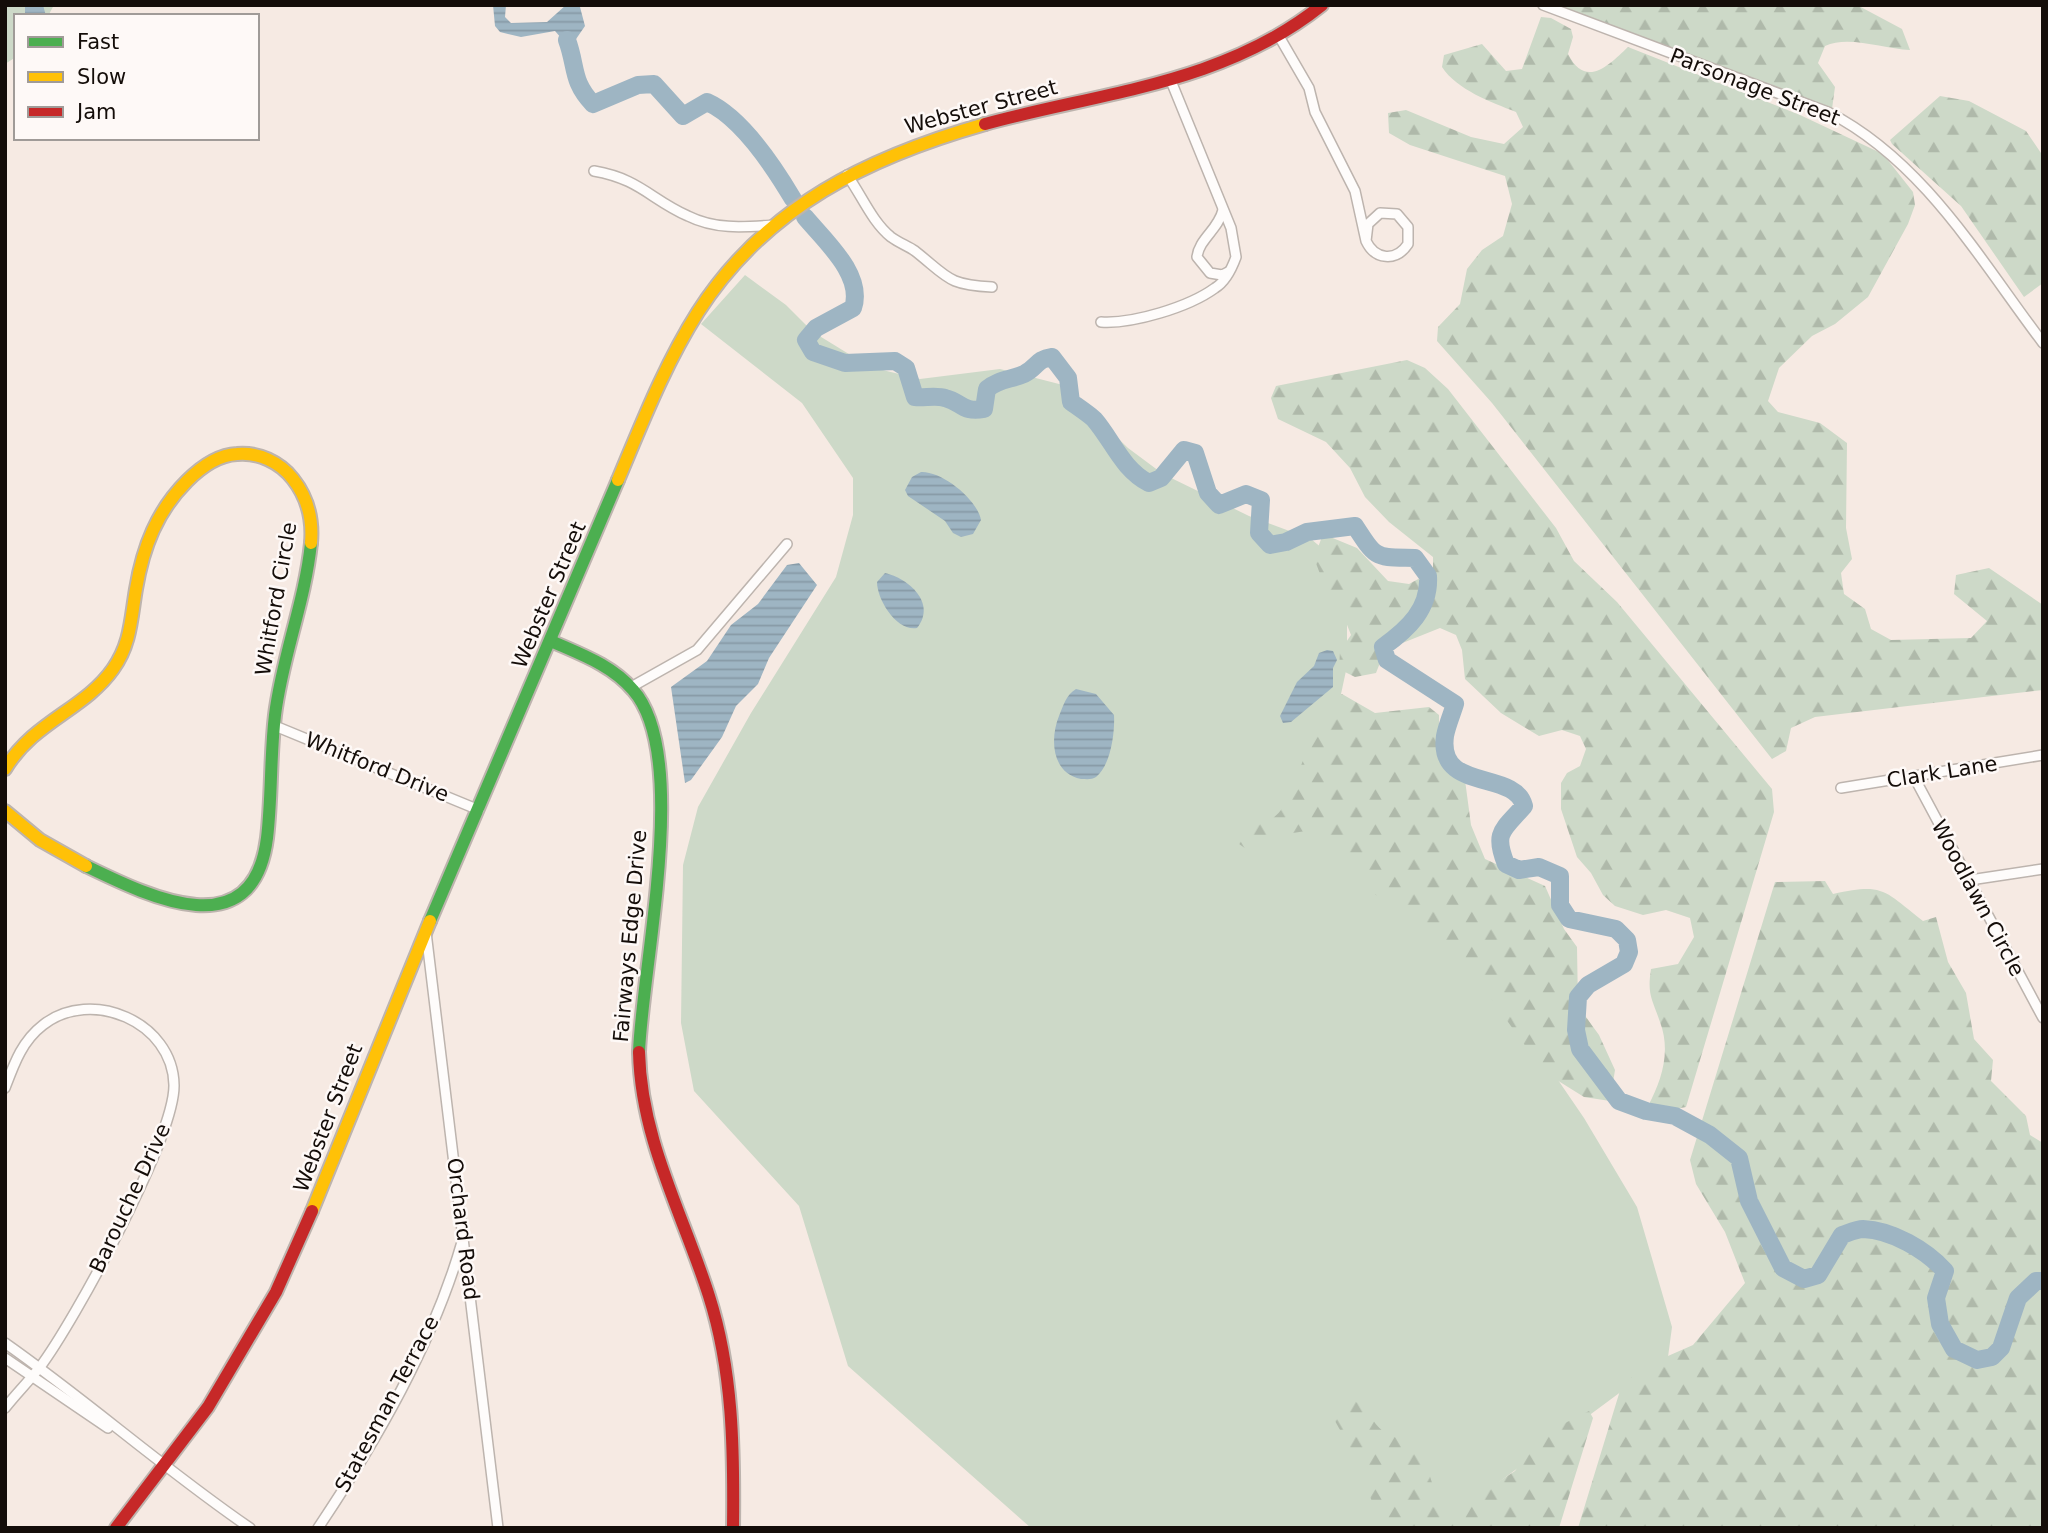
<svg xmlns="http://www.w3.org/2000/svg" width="2048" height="1533" font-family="'DejaVu Sans',sans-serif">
<defs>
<pattern id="forest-firs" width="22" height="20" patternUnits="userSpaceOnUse" patternTransform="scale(1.75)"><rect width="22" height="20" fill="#cdd9c8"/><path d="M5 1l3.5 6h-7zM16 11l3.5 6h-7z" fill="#afb9aa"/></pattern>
<pattern id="water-rules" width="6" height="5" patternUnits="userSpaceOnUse" patternTransform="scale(1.75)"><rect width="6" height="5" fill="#9eb5c3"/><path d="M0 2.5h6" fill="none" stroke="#879aa6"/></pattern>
</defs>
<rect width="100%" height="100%" fill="#f6eae3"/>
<g fill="#cdd9c8">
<path d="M5 5H54L48 16H16V57L5 64Z"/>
<path d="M745 275 786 305 813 332 870 367 920 379 1000 369 1063 385 1128 448 1163 474 1249 516 1311 539 1329 554 1347 595V666L1335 722 1467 947 1584 1118 1637 1207 1672 1327 1668 1357 1437 1528H1031L848 1366 799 1206 694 1091 681 1023 683 865 698 807 751 713 836 577 853 515V478L802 403 701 324Z"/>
</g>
<g fill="url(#forest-firs)">
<path d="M1558 5H1857L1902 29 1910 50C1883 49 1849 35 1825 46L1818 63 1835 87 1832 109Z"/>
<path d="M1541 17 1551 18 1571 29 1573 37 1568 54C1586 90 1610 64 1628 47L1800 115 1883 154 1913 192 1915 205 1908 224 1868 297 1835 324 1812 336 1779 368 1768 401 1778 412 1820 423 1847 443 1846 528 1852 559 1841 573 1844 594 1865 609 1871 629 1891 640 1971 638 1987 621 1954 594 1956 575 1989 568 2043 605V690L1815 717 1791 728 1786 751 1772 759 1492 403 1437 341 1438 327 1460 304 1467 269 1482 250 1503 236 1512 204 1505 176 1410 145 1389 133 1388 113 1406 110 1471 137 1504 144 1523 127 1516 112C1491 102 1457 90 1442 67L1444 55 1482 44 1506 71 1522 69Z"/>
<path d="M1940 96 1969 101 2026 131 2043 156V283L2024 297 1961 206 1892 144 1890 140Z"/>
<path d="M1407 360 1425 368 1448 389 1556 528 1574 561 1617 602 1772 789 1774 812 1686 1107 1666 1111 1648 1106C1662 1080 1671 1051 1660 1022 1652 998 1647 995 1651 969L1678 964 1694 937 1690 918 1666 910 1643 915 1615 906 1603 895 1591 873 1577 857 1561 809V783L1567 773 1580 766 1586 749 1580 736 1562 730 1539 736 1501 713 1465 679 1462 650 1456 635 1440 628 1385 650 1376 673 1355 677 1339 669 1340 651 1351 635 1342 612 1328 595 1314 558 1323 534 1357 548 1388 581 1409 584 1433 571V557L1389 522 1365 497 1350 468 1326 442 1278 419 1271 398 1276 386Z"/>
<path d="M1342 694 1375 713 1429 707 1439 715V747L1465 780 1471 825 1485 859 1545 886 1564 929 1577 947 1578 1006 1599 1035 1615 1070 1610 1101 1584 1097 1544 1072 1462 958 1407 913 1374 894 1335 850 1306 831 1273 836 1249 851 1232 839 1228 824C1289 836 1288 791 1308 749 1311 742 1316 736 1319 730 1326 715 1328 703 1342 694Z"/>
<path d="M1825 881 1833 894C1884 883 1883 890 1923 921L1936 917 1948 962 1966 993 1974 1039 1993 1060 1991 1081 2026 1116 2030 1135 2043 1143V1528H1578L1622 1384 1652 1363 1693 1345 1745 1283 1725 1232 1696 1184 1690 1160 1775 882Z"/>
<path d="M1348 1396C1380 1414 1367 1436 1415 1441 1437 1471 1421 1489 1457 1509L1515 1471 1531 1448 1559 1426 1589 1411 1593 1418 1559 1528H1383L1349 1446 1335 1421 1338 1403Z"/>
</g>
<g fill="url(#water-rules)">
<path d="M25 5H43L46 16H25Z"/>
<path d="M493 5H506L505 17 511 23 547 22 566 5 580 7 585 26 574 42V63L564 57 562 39 555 31 521 37 500 32 495 26Z"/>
<path d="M921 472C942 471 977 499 981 520L973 534 961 537 953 533 945 521 908 496 905 490 912 477Z"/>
<path d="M799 563 817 585 769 658 758 684 736 706 722 737 691 780 685 783 671 687 707 661 731 625 758 604 787 565Z"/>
<path d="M885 573C908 578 937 603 917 628 897 632 877 600 877 582Z"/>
<path d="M1327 650 1333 651 1337 660 1333 668V687L1291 722 1283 723 1280 716 1297 682 1314 666 1319 653Z"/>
<path d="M1076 689 1096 694 1114 715C1115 732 1111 765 1096 777 1092 780 1086 779 1081 779 1051 773 1050 738 1059 716 1063 706 1066 695 1076 689Z"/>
</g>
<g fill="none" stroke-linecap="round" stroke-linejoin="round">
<g stroke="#9eb5c3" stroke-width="18">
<path d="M567 40C577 67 571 81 593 104L638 85 654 84 683 116 707 102C741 117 774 167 793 199"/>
<path d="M805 217C825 241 864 275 853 308L816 328 806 340 813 352 845 363 895 361 906 368 915 397C924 398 937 395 945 398 962 402 962 413 984 409L987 389C999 379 1010 380 1024 374 1037 368 1036 359 1052 357L1068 378 1071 402C1078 407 1087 413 1094 419 1113 441 1122 469 1149 483L1161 478 1184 450 1195 453 1208 493 1219 505 1246 494 1261 500 1259 533 1270 545 1286 542 1307 532 1355 526C1377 560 1375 557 1415 558L1428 576C1430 609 1408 629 1383 647L1387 660 1455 704C1452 714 1447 725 1445 736 1437 793 1515 769 1524 806 1503 830 1493 832 1506 864L1519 870 1539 867 1560 876V905L1569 919 1616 929 1627 940 1629 952 1624 964 1588 985 1578 997 1576 1030 1580 1049 1619 1101 1646 1111 1675 1116 1710 1135 1739 1158 1749 1201 1783 1268 1804 1279 1818 1275 1842 1235C1848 1233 1857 1229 1863 1229 1892 1230 1926 1250 1945 1271L1936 1298 1940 1324 1954 1349 1977 1360 1992 1357 2001 1348 2018 1298 2036 1281H2043"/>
</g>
<g stroke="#bdb4ae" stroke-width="12">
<g id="street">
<path d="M1543 5 1828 112C1924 161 1980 260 2043 343"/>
<path d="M1280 38 1309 88 1315 112 1355 191 1366 241C1375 260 1396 262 1408 244V227L1397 214 1380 213 1368 224 1366 241"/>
<path d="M594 171C640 179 650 199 688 216 716 230 745 227 775 225"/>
<path d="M847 175C861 194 872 222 891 237 899 243 908 246 915 251 948 277 947 285 992 287"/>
<path d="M1223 210C1218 230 1199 239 1197 257L1210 273 1222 275 1228 272"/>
<path d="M1101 322C1133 324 1189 307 1215 288 1225 282 1232 268 1236 257L1231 228 1171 81"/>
<path d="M633 686 697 650 787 544"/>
<path d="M275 726 479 810"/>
<path d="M1914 777 2043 1018"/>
<path d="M1841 788 2043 755"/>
<path d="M1970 880 2043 869"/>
<path d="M426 932 498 1528"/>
<path d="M5 1088C14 1064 22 1041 43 1025 91 987 173 1022 174 1085 175 1137 74 1322 40 1367 29 1381 16 1394 5 1408"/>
<path d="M5 1343C89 1402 165 1470 250 1528"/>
<path d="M5 1358 108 1428"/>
<path d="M318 1528C377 1440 433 1343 462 1242"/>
</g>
</g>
<g stroke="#bdb4ae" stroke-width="16">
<g id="fast">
<path d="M551 641C580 654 612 665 633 690 691 755 642 966 639 1052"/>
<path d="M86 866C150 897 253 948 267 838 272 797 270 756 275 715 282 657 305 602 311 543"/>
<path d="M430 921 618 480"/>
</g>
</g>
<g stroke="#bdb4ae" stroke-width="16">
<g id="slow">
<path d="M618 480C642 423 665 364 698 312 766 206 869 157 985 124"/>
<path d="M5 769C34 721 84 710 113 669 131 644 131 618 136 589 143 547 157 511 187 481 201 467 217 455 237 454 258 452 280 462 293 479 308 498 313 520 311 543"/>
<path d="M5 811 40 840 86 866"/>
<path d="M312 1211 430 921"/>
</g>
</g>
<g stroke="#bdb4ae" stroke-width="16">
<g id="jam">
<path d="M985 124C1102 92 1224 84 1322 5"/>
<path d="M639 1052C641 1140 683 1214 709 1296 733 1371 734 1450 733 1528"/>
<path d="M116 1528 208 1407 276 1292 312 1211"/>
</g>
</g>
<use href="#street" stroke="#fefcfb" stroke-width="9"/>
<use href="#fast" stroke="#4caf50" stroke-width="12"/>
<use href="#slow" stroke="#ffc107" stroke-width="12"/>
<use href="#jam" stroke="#c62828" stroke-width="12"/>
</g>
<g text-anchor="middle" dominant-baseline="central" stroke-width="5" stroke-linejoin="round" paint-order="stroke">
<g font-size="21" fill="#140d09" stroke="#fef9f7">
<text transform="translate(1755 87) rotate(21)">Parsonage Street</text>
<text transform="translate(981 107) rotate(-15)">Webster Street</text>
<text transform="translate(549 595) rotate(-67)">Webster Street</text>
<text transform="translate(276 599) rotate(-80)">Whitford Circle</text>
<text transform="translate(377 767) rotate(22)">Whitford Drive</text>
<text transform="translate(1942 772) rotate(-9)">Clark Lane</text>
<text transform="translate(1978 898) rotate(62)">Woodlawn Circle</text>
<text transform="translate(630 936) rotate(-85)">Fairways Edge Drive</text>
<text transform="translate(328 1118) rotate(-69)">Webster Street</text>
<text transform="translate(130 1198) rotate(-65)">Barouche Drive</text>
<text transform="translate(463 1229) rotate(83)">Orchard Road</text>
<text transform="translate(387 1404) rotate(-62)">Statesman Terrace</text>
</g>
</g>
<rect width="2048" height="1533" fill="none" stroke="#140d09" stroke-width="14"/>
<rect x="14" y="14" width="245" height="126" fill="#fef9f7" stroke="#a09b98" stroke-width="2"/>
<rect x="28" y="37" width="35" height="10" fill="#4caf50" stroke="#a09b98" stroke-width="2"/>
<text x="77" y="49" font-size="21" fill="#140d09">Fast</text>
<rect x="28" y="72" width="35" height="10" fill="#ffc107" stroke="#a09b98" stroke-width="2"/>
<text x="77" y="84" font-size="21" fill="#140d09">Slow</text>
<rect x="28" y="107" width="35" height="10" fill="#c62828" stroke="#a09b98" stroke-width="2"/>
<text x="77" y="119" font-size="21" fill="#140d09">Jam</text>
</svg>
